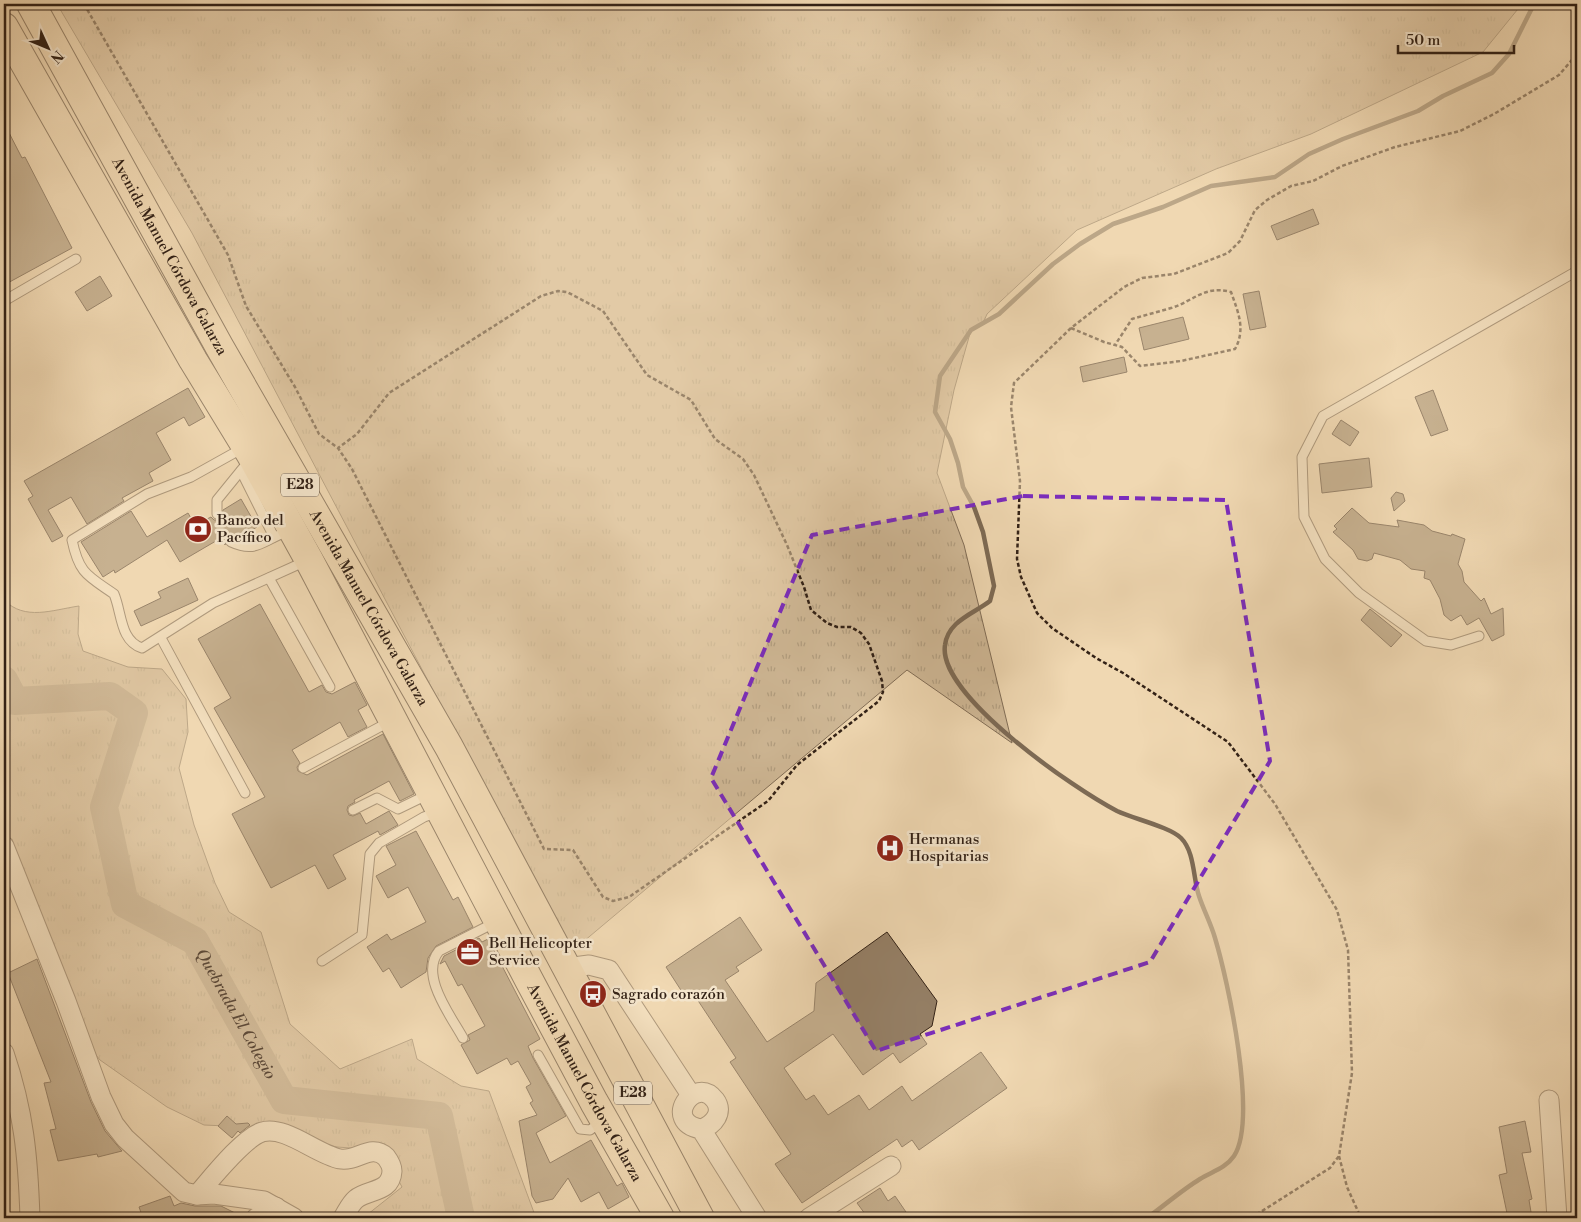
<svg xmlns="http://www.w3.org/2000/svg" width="1581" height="1222" font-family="'Libre Bodoni',serif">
<defs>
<pattern id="grass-tufts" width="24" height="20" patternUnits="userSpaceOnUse" patternTransform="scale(1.25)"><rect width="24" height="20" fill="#d0b997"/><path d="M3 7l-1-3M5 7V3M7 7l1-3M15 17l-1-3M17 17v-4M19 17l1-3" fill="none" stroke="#b39f81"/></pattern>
</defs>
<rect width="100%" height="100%" fill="#f0d8b2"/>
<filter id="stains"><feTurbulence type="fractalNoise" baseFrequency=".004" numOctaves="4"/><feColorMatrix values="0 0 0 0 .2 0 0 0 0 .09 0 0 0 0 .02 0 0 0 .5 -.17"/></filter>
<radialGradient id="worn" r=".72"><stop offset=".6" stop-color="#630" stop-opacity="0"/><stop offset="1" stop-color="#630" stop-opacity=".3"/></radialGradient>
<g fill="url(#grass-tufts)" stroke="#816d56">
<path d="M57 4H1522L1483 52 1311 134 1216 169 1077 230 987 314 984 321 971 330 954 390 937 473 964 545 1012 743 907 670 571 952 192 233Z"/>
<path d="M4 600C25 621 52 610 79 606L78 634 83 651 128 667 162 669 186 699 188 732 179 768 194 825 215 883 229 912 261 932 290 1024 340 1069 412 1039 417 1059 461 1086 489 1091 536 1218H363L402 1187 391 1166 364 1149 337 1147 249 1127 204 1125 167 1107 100 1060 87 1044 4 852Z"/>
</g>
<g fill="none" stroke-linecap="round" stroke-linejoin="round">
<path stroke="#7d6a54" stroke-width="4.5" d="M1147 1218C1165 1205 1182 1190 1200 1179 1211 1172 1226 1168 1234 1156 1258 1119 1228 981 1215 938 1211 924 1204 911 1199 896 1193 879 1195 852 1181 838 1170 827 1134 819 1117 811 1076 790 937 695 945 645 948 621 973 614 990 601L994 586 983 532 974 507 963 487 958 463 950 439 935 412 940 376 971 330 999 314 1053 264 1080 244 1113 224 1163 207 1211 186 1275 177 1309 154 1343 139 1418 111 1443 96 1492 73 1509 54 1534 4"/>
<path stroke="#af9a7d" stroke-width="28" id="s1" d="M4 680 15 701 110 696 134 713 104 807 125 904 195 941 284 1100 439 1116 461 1218"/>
</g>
<g fill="#958067" stroke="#322116">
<path d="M4 123 22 158 25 157 72 248 4 285Z"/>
<path d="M1313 209 1319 224 1277 240 1271 226Z"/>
<path d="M100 276 112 296 87 311 75 292Z"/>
<path d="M1259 291 1266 327 1250 330 1243 294Z"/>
<path d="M1183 317 1189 339 1144 350 1139 328Z"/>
<path d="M1124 357 1127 372 1083 382 1080 367Z"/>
<path d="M188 388 205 417 189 426 184 417 156 433 171 460 149 473 153 481 122 498 124 501 87 524 71 497 48 510 63 536 52 542 28 499 33 496 24 481Z"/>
<path d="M1433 390 1448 430 1431 436 1415 397Z"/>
<path d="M1341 420 1359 432 1350 446 1332 434Z"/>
<path d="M1369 458 1372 487 1322 493 1319 464Z"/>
<path d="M1396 492 1403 494 1405 501 1394 511 1391 498Z"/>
<path d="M241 499 257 527 238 538 228 537 225 545 221 538 180 562 167 540 115 573 114 570 103 577 81 542 131 511 147 537 188 513 195 525 211 517 214 520H220L223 510Z"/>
<path d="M1352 508 1369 523 1399 527 1397 520 1424 525 1432 531 1451 536 1452 534 1465 539 1458 564 1462 571 1464 582 1481 601 1484 598 1491 614 1503 608 1504 635 1492 641 1479 618 1467 625 1461 615 1451 621 1444 615 1440 599 1430 580 1424 578 1425 571 1411 569 1400 560 1374 553 1372 559 1367 561 1358 559 1353 550 1333 532 1337 529 1334 526Z"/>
<path d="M188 578 198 600 141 626 134 611 161 598 158 592Z"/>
<path d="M260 604 309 692 322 685 326 692 332 694 355 682 367 705 358 710 367 727 348 737 340 722 292 750 300 763 297 767 298 771 307 775 383 734 414 794 400 801 389 781 354 800 355 802 348 806 347 810 349 815 353 816 360 813 366 824 389 811 398 825 380 835 378 831 333 855 346 879 328 889 315 865 271 888 232 814 265 797 214 708 231 698 198 639Z"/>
<path d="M1370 609 1402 635 1391 647 1361 620Z"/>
<path d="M416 831 453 900 458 897 473 927 436 946 428 958 426 972 401 988 389 968 383 972 367 947 387 934 391 940 426 922 408 887 388 898 376 876 396 865 386 846Z"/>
<path d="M740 917 762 950 736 967 739 971 725 980 767 1042 814 1011 816 983 887 932 937 1001 932 1026 920 1034 927 1044 900 1063 893 1053 863 1075 833 1034 784 1068 806 1100 814 1095 828 1115 859 1095 869 1110 902 1086 912 1101 981 1052 1007 1088 919 1150 912 1140 902 1147 897 1139 802 1203 775 1164 791 1154 730 1062 736 1058 693 993 686 998 666 967Z"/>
<path d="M479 938 482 942 488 939 540 1039 528 1046 533 1058 566 1116 536 1133 550 1163 591 1140 617 1186 622 1183 629 1197 608 1209 599 1192 581 1202 568 1178 553 1199 536 1203 532 1196 519 1121 537 1115 530 1103 533 1101 526 1087 531 1084 518 1061 511 1065 507 1058 477 1074 461 1045 470 1040 468 1035 485 1026 462 984 458 986 445 961 440 964 444 956Z"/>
<path d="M37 959 91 1102 105 1131 122 1151 98 1157 97 1154 58 1161 50 1130 56 1129 44 1083 51 1082 8 973Z"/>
<path d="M227 1116 236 1124 248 1123 250 1125 240 1133 238 1131 232 1138 218 1126Z"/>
<path d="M1525 1121 1531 1152 1522 1153 1532 1199 1529 1200 1532 1218H1508L1499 1175 1507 1173 1499 1127Z"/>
<path d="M880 1188 888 1201 895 1196 906 1212 896 1218H868L857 1203Z"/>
<path d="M170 1196 174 1206 181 1203 195 1206H221L245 1218H143L139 1207Z"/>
</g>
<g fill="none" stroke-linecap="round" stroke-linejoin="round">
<g stroke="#624f3d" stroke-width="11">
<g id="lane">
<path d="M4 301 76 259"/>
<path d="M243 448 191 477 147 494 72 540C79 574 88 576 114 594 122 613 120 641 142 648L213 603 306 561"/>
<path d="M241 471 274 537"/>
<path d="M217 514V500L243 468"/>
<path d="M231 542C253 552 259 544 279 535"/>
<path d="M269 578 330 687"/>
<path d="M1479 636 1451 645 1426 641 1359 593 1325 559 1304 517 1302 457 1323 416 1577 271"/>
<path d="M161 638 245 793"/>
<path d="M303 768 389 722"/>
<path d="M353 810 377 798 398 809 429 794"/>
<path d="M322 961 362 935 370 854 379 843 424 817 438 812"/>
<path d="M463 1038C451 1016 419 975 439 951L496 922"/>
<path d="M538 1055 580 1129 590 1130 602 1121"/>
</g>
</g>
<g stroke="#624f3d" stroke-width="21">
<g id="street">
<path d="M4 846 66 1001 101 1097 114 1124 125 1138 184 1192 197 1195 214 1194 264 1201 294 1218"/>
<path d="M566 968 589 965 609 970 691 1095"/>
<path d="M4 1053C24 1112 28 1157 30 1218"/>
<path d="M1549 1100 1557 1218"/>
<path d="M701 1129C714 1125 724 1112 715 1100 695 1074 661 1122 701 1129L757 1218"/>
<path d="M197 1195C211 1179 243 1138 262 1132 285 1125 316 1154 340 1159 357 1162 371 1143 386 1157 389 1161 392 1166 392 1171 391 1193 368 1189 356 1199 350 1204 347 1212 343 1218"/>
<path d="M256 1218 276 1207"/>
<path d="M809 1218 891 1166"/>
</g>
</g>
<g stroke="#322116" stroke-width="30">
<g id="primary">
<path id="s2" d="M31 4 219 346 449 747 700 1218"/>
<path id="s3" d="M4 27 193 360 251 455 309 560 529 980 594 1102 660 1218"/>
</g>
</g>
<g stroke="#322116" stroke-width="2.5" stroke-dasharray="4 2.5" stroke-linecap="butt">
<path d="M84 4 228 255 246 306 295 387 319 434 338 448 352 469 544 849 573 850 603 897 613 901 629 897 768 801 797 765 879 701 883 692 882 681 869 644 861 633 851 627H837L827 623 811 610 804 587 787 545 754 475 743 459 715 439 691 400 647 375 603 311 567 292 558 291 541 296 389 393 357 434 338 448"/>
<path d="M1071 328 1104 342 1122 347 1140 366 1181 361 1235 349C1246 329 1238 312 1231 292 1204 285 1194 301 1171 308 1158 312 1145 315 1132 319L1115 345"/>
<path d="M1339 1156 1347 1187 1361 1218"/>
<path d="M1251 1218 1330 1168 1339 1156 1352 1073 1348 950 1337 910 1275 804 1228 742 1123 673 1096 658 1052 628 1037 613 1021 577 1017 559 1020 481 1011 407 1014 383 1071 328 1124 287 1142 278 1174 274 1228 253 1240 241 1255 210 1267 200 1291 186 1313 181 1342 166 1395 147 1460 131 1494 114 1559 75 1577 54"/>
</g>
<use href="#lane" stroke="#f5e6cd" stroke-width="9"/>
<use href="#street" stroke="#f5e6cd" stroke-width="19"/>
<use href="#primary" stroke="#f0d8b2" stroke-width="28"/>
</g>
<path d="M0 0H1581V1222H0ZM1023 496 1226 500 1270 761 1150 962 876 1051 711 778 812 535Z" fill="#f0d8b2" fill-opacity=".55" fill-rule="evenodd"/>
<path fill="none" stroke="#7b2cbf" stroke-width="4" stroke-dasharray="10 6" stroke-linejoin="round" d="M1023 496 1226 500 1270 761 1150 962 876 1051 711 778 812 535Z"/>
<defs>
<g id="bank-disc" transform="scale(1.4375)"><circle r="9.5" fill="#8f2418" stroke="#f5e6cd"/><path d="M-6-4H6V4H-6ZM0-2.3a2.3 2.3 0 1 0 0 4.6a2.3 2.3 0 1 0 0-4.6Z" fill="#fff"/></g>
<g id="hospital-disc" transform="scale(1.4375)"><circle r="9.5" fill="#8f2418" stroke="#f5e6cd"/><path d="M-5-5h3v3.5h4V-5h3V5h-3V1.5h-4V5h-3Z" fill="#fff"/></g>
<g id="office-disc" transform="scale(1.4375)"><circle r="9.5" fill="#8f2418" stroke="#f5e6cd"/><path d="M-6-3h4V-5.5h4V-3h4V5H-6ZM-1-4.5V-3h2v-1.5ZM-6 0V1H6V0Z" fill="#fff"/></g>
<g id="bus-disc" transform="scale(1.4375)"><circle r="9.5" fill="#8f2418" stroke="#f5e6cd"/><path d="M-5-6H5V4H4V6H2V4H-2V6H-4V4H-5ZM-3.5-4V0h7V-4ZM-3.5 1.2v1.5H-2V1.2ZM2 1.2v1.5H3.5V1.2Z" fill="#fff"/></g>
</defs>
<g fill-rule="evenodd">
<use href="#bank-disc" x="198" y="529"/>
<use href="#hospital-disc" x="890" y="848"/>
<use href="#office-disc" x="470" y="952"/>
<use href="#bus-disc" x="593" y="994"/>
</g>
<g text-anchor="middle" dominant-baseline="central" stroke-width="5" stroke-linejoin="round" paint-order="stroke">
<g fill="#f5e6cd" stroke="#6c5c4d" stroke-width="1">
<rect x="281" y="473.5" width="38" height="23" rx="4"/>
<rect x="614" y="1081.5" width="38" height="23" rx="4"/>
</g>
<g font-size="14" font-weight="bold" fill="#322116">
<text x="300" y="485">E28</text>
<text x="633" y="1093">E28</text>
</g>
<g font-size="15" fill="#322116" stroke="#f5e6cd">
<text stroke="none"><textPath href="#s2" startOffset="288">Avenida Manuel Córdova Galarza</textPath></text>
<text stroke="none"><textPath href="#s2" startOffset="692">Avenida Manuel Córdova Galarza</textPath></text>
<text stroke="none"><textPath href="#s3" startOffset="1205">Avenida Manuel Córdova Galarza</textPath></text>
</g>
<g font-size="15" fill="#322116" stroke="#f5e6cd" text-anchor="start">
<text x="217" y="520">Banco del<tspan x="217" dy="17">Pacífico</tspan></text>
<text x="909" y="839">Hermanas<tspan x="909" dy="17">Hospitarias</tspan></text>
<text x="489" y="943">Bell Helicopter<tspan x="489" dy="17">Service</tspan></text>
<text x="612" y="994">Sagrado corazón</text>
</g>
<g font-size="16" font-style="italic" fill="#5e4b3a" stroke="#f5e6cd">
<text stroke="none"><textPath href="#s1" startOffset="509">Quebrada El Colegio</textPath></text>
</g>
</g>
<rect width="1581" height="1222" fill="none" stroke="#f0d8b2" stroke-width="20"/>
<rect x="5" y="5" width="1571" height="1212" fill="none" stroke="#322116" stroke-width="2.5"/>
<rect x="10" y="10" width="1561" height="1202" fill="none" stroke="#322116"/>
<g transform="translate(48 48) rotate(134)" stroke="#f5e6cd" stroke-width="4" paint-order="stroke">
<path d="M0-4L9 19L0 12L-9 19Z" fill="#322116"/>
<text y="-8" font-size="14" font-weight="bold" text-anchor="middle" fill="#322116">N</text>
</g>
<path d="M1398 45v8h116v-8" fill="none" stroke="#322116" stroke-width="2.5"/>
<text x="1406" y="45" font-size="15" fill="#322116" stroke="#f5e6cd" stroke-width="4" paint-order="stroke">50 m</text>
<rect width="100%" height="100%" filter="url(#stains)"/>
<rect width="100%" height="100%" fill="url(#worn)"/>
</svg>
